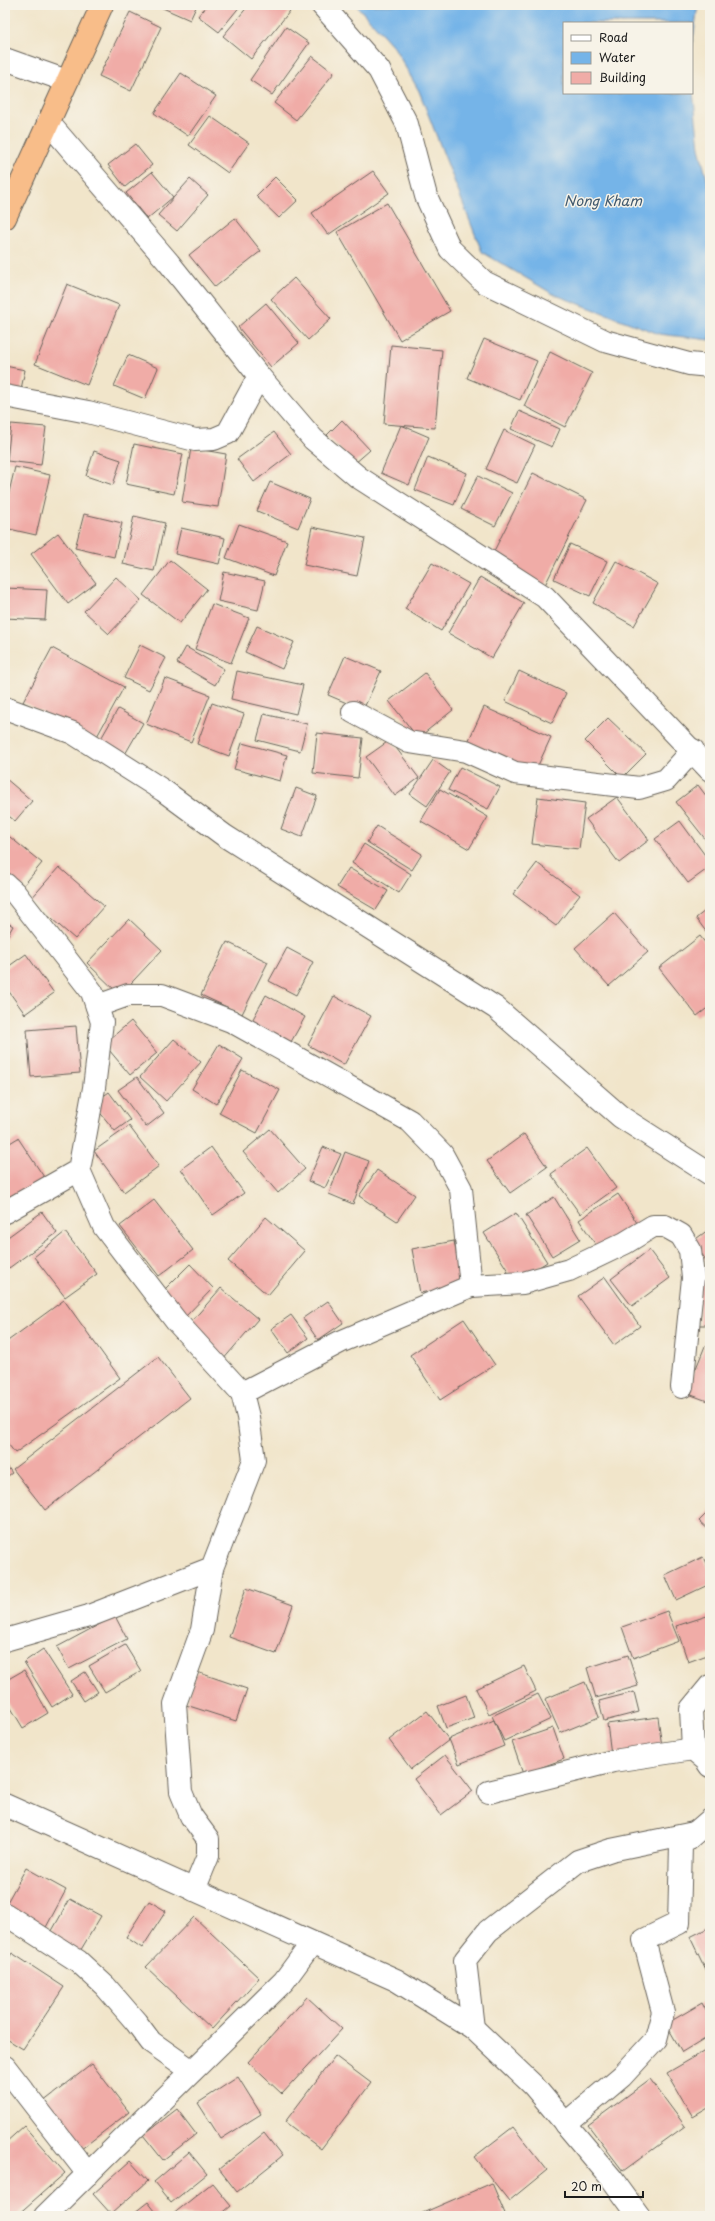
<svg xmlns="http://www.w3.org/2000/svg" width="715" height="2221" font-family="'Playpen Sans',sans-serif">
<rect width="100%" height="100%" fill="#f7f3e8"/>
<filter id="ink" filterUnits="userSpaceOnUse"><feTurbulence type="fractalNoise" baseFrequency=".025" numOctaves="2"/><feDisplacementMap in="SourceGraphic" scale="8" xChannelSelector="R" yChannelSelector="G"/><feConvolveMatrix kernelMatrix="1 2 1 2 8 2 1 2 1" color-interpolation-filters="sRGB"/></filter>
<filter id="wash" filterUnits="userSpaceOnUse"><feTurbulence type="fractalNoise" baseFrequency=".012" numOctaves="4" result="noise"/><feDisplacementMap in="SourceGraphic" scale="16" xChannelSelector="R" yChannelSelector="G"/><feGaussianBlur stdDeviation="0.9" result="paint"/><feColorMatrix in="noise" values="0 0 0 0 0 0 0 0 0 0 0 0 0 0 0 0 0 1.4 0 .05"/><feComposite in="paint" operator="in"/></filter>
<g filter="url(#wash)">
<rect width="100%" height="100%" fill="#f1e5ca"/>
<path fill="#75b4e8" stroke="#486882" d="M356 5H698L692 47V23H564V93H692V81L699 148 710 191V340L659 334 553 294 482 252 419 91 394 47Z"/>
<g id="blocks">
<g fill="#f0aca7">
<path d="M156 5H197L190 20Z"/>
<path d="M207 5H241L219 32 198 16Z"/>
<path d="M249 5H283L290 11 251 59 223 36Z"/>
<path d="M130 12 161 27 131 91 99 76Z"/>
<path d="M286 27 309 43 272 95 250 80Z"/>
<path d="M312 56 334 73 296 120 274 103Z"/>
<path d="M181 73 216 96 188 136 154 113Z"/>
<path d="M210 116 249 143 228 173 189 145Z"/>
<path d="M135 144 152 165 125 187 108 165Z"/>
<path d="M373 171 389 193 328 235 312 213Z"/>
<path d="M152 172 173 197 147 219 126 193Z"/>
<path d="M275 177 298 200 279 218 256 196Z"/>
<path d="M190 179 208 195 177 231 158 215Z"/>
<path d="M387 203 450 311 400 340 337 232Z"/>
<path d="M235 218 261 251 215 287 189 255Z"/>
<path d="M294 278 331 319 308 340 271 299Z"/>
<path d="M67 284 119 305 87 385 35 364Z"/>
<path d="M266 303 299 343 271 367 238 327Z"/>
<path d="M484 339 537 361 520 400 467 378Z"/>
<path d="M391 345 442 350 435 428 384 424Z"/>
<path d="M550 352 592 373 565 427 524 406Z"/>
<path d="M128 355 158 368 145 399 114 386Z"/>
<path d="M5 366 25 370 20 394 5 391Z"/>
<path d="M519 411 560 429 552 447 511 429Z"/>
<path d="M342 420 370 450 354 464 327 435Z"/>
<path d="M11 424 46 427 41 465 7 461Z"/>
<path d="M401 425 429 437 409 485 381 473Z"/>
<path d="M504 430 535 445 517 483 486 469Z"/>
<path d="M274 432 291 454 254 482 237 459Z"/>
<path d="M134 444 183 454 174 494 126 484Z"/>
<path d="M191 448 226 454 218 507 182 502Z"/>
<path d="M94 451 121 460 113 485 86 476Z"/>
<path d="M428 457 467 473 454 505 415 490Z"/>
<path d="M15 467 50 475 36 535 5 528V509Z"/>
<path d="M533 473 587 500 545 585 491 557Z"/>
<path d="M478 476 512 493 495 526 461 509Z"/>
<path d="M270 482 310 499 298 528 257 511Z"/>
<path d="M84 514 122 523 114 557 75 548Z"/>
<path d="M134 516 165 523 154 571 123 564Z"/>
<path d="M239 524 287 541 274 576 226 558Z"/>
<path d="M312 527 365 538 357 576 304 565Z"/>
<path d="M181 528 225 538 219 564 175 554Z"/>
<path d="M58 533 96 583 68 604 31 554Z"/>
<path d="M570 544 607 561 590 596 554 579Z"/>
<path d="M170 560 207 589 180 623 143 595Z"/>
<path d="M616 561 658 584 634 626 593 603Z"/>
<path d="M432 563 469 584 441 631 405 609Z"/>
<path d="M224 572 265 581 258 610 218 601Z"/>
<path d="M116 577 141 600 109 634 84 611Z"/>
<path d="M480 577 524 603 492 658 448 633Z"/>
<path d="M5 588 47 590 45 620 5 618Z"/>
<path d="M212 604 249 618 231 663 195 649Z"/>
<path d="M257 626 294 642 282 669 245 652Z"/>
<path d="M140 645 166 658 149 690 124 678Z"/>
<path d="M186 647 224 669 215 685 177 663Z"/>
<path d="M52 648 124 687 95 740 23 702Z"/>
<path d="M345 656 381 671 363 710 328 695Z"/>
<path d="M237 671 303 685 296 714 231 699Z"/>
<path d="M519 671 566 693 552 723 505 701Z"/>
<path d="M425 673 453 710 418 738 389 701Z"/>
<path d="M165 678 210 695 191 742 146 724Z"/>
<path d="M212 703 244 714 229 756 197 744Z"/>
<path d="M484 707 551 737 535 772 468 742Z"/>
<path d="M118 709 143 723 124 756 99 742Z"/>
<path d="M264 714 307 724 300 751 257 740Z"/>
<path d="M608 718 646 754 622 778 585 741Z"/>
<path d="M317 733 363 738 358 778 313 773Z"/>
<path d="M390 740 419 778 395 796 366 757Z"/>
<path d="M242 743 287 755 280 781 234 769Z"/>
<path d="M433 760 450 772 427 806 410 794Z"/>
<path d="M460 767 500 787 488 809 448 790Z"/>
<path d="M5 778 32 801 15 821 5 813Z"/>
<path d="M698 785 710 801V836L706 840 676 802Z"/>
<path d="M296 788 317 796 302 837 281 829Z"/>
<path d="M440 789 488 817 469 849 421 821Z"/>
<path d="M538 797 585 803 579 849 532 844Z"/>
<path d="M617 797 649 840 619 863 586 819Z"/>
<path d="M680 821 710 862V867L688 883 655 839Z"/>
<path d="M377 826 422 854 412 870 367 842Z"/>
<path d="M5 833 42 863 19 891 5 879Z"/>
<path d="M364 844 411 874 399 893 352 863Z"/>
<path d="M537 863 580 895 556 926 513 894Z"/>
<path d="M59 867 104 906 75 939 30 900Z"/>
<path d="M349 868 388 891 376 910 337 887Z"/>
<path d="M710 907V937L696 918Z"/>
<path d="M614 913 648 952 609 986 575 948Z"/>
<path d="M129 919 162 950 120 995 87 963Z"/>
<path d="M5 921 13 926 5 940Z"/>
<path d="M700 936 710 949V1006L697 1016 659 968Z"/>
<path d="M227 942 268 962 242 1014 201 995Z"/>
<path d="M287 948 313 962 296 995 269 981Z"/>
<path d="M26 954 54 993 25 1014 5 986V969Z"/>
<path d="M266 995 305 1017 287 1049 248 1028Z"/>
<path d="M334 996 371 1016 344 1065 308 1045Z"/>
<path d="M131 1021 157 1053 130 1075 104 1044Z"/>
<path d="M76 1026 80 1073 31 1077 27 1030Z"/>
<path d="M174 1039 201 1062 166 1101 140 1077Z"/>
<path d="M219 1044 243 1059 216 1104 192 1089Z"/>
<path d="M242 1070 280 1090 257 1133 219 1113Z"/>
<path d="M137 1077 164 1113 146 1127 118 1090Z"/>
<path d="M109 1092 130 1120 115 1131 93 1104Z"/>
<path d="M129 1126 159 1166 124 1192 94 1151Z"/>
<path d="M270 1129 305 1169 278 1193 243 1152Z"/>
<path d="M524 1134 547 1167 510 1193 487 1161Z"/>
<path d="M18 1138 46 1180 5 1207V1146Z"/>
<path d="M211 1147 244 1193 213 1215 181 1169Z"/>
<path d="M323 1147 341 1154 325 1188 308 1181Z"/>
<path d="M587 1148 616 1188 580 1214 551 1174Z"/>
<path d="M345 1152 369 1161 353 1204 329 1194Z"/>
<path d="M377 1170 415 1195 397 1221 359 1196Z"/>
<path d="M618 1194 639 1226 600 1251 579 1220Z"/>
<path d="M554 1197 580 1239 552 1256 526 1215Z"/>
<path d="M154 1200 193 1250 159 1276 120 1226Z"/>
<path d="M42 1212 57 1233 9 1268 5 1262V1239Z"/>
<path d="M516 1213 547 1262 515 1282 484 1233Z"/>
<path d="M266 1217 305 1251 268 1295 228 1261Z"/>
<path d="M708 1230 710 1233V1266L693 1241Z"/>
<path d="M65 1232 97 1274 65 1297 34 1257Z"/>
<path d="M454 1241 462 1285 420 1293 412 1249Z"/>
<path d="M649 1250 670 1278 632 1306 611 1279Z"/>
<path d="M190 1264 213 1288 185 1317 161 1293Z"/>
<rect x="699" y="1275" width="11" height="50"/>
<path d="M605 1277 640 1326 614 1345 578 1296Z"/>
<path d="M221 1288 258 1319 222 1361 185 1329Z"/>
<path d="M64 1300 120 1378 15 1453 5 1440V1343Z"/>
<path d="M328 1301 343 1323 318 1340 303 1318Z"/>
<path d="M291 1315 308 1338 288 1353 271 1329Z"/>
<path d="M464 1319 495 1365 440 1400 410 1355Z"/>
<path d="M705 1346 710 1348V1402L686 1393Z"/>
<path d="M158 1357 190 1398 45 1510 13 1469Z"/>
<path d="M5 1463 12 1473 5 1478Z"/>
<path d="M710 1510V1531L699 1521Z"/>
<path d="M703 1557 710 1572V1584L676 1600 665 1575Z"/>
<path d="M246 1588 293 1605 276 1654 229 1637Z"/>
<path d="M667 1611 679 1641 633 1658 622 1627Z"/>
<path d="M710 1615V1654L688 1662 676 1626Z"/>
<path d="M115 1616 127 1639 69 1669 57 1647Z"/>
<path d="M125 1645 141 1671 105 1692 89 1666Z"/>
<path d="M43 1649 72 1694 52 1707 24 1662Z"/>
<path d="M628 1655 638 1686 596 1698 587 1668Z"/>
<path d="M524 1666 536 1691 489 1714 476 1689Z"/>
<path d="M24 1670 48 1713 23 1728 5 1698V1681Z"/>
<path d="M85 1672 98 1692 84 1701 71 1681Z"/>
<path d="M197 1672 247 1689 236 1721 186 1705Z"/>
<path d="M585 1682 599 1717 560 1733 545 1699Z"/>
<path d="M634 1692 639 1712 604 1721 599 1701Z"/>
<path d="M538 1694 551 1719 504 1741 492 1716Z"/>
<path d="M466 1695 474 1718 446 1728 438 1706Z"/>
<path d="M427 1711 449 1740 411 1769 389 1740Z"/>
<path d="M658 1717 662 1747 611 1754 607 1724Z"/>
<path d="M494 1720 504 1746 459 1764 449 1739Z"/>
<path d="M553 1728 564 1759 523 1774 512 1742Z"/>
<path d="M445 1755 473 1791 441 1815 414 1779Z"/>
<path d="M26 1868 66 1890 44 1931 5 1906Z"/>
<path d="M70 1899 101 1916 79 1953 49 1936Z"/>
<path d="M149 1901 166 1911 142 1948 126 1937Z"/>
<path d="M194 1917 259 1978 212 2029 146 1967Z"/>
<path d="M710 1927V1979L690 1937Z"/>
<path d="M12 1953 64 1987 23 2049 5 2038V1964Z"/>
<path d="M307 1997 342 2029 282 2094 248 2062Z"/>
<path d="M702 2003 710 2018V2035L682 2052 666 2024Z"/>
<path d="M710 2048V2107L693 2117 667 2073Z"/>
<path d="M335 2056 371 2083 321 2149 285 2122Z"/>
<path d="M92 2064 129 2112 80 2150 43 2102Z"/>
<path d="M238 2077 261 2114 221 2139 198 2103Z"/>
<path d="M650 2079 685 2126 623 2171 588 2125Z"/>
<path d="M177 2109 196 2134 163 2160 143 2135Z"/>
<path d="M24 2126 65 2173 16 2216H5V2143Z"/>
<path d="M513 2127 547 2170 509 2201 474 2157Z"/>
<path d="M264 2133 282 2156 237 2192 219 2169Z"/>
<path d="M189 2152 207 2174 171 2203 154 2182Z"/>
<path d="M130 2161 148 2181 111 2214 93 2194Z"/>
<path d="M212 2183 231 2206 219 2216 172 2215Z"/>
<path d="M492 2183 506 2216H418V2215Z"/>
<path d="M148 2202 159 2216H130Z"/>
</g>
</g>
</g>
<g filter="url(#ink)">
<use href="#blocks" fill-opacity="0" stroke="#676259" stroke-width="1"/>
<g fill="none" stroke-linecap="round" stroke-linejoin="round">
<g stroke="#676259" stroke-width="24">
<g id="minor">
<path d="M322 5 379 70 407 124 426 196 450 249 484 282 605 341 689 364 710 366"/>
<path d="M5 59 67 81"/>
<path d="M48 122 169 263 259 376 313 439 358 477 545 597 710 770"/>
<path d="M5 396 88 412 195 440 214 439 228 433 259 376"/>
<path d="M5 708 73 733 164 791 225 836 496 1008 621 1117 710 1174"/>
<path d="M353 712 409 742 466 751 515 773 639 788 666 780 693 750"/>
<path d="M5 884 15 893 92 992 102 1022 94 1088 79 1170 104 1227 176 1321 242 1393 248 1417 254 1460 212 1568 89 1616 5 1640"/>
<path d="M97 1006 128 995H162L231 1021 410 1121 442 1154 461 1189 471 1286"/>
<path d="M5 1212 79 1170"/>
<path d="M242 1393 340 1342 471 1286 523 1283 569 1270 625 1243 653 1226H665L681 1235 690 1250 693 1278 682 1387"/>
<path d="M710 1686 691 1709 693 1749 706 1760 710 1766"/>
<path d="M489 1792 613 1761 693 1749"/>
<path d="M5 1805 396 1980 473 2028 533 2085 612 2179 639 2216"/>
<path d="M194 1890 208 1856V1839L191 1816 181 1792 175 1704 202 1630 212 1568"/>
<path d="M5 1914 78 1961 105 1986 136 2022 151 2042 192 2071"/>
<path d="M473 2028 465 1960 488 1931 578 1861 611 1850 694 1833"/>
<path d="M5 2067 88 2174"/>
<path d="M565 2124 622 2076 656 2039 663 2012 644 1940 679 1923 681 1845 710 1820"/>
<path d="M45 2216 284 1981 312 1943"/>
</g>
</g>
<g stroke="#676259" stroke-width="24">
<path id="trunk" d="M5 218 102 5"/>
</g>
<use href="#minor" stroke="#fff" stroke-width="22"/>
<use href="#trunk" stroke="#f8bd89" stroke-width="22"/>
</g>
</g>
<g text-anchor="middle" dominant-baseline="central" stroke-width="3" stroke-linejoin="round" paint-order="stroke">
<g font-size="14" font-style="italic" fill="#40596e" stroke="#f7f3e8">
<text x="603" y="200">Nong Kham</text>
</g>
</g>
<rect width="715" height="2221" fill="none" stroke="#f7f3e8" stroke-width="20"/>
<rect x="563" y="22" width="130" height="72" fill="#f7f3e8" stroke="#9f9d96"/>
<rect x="571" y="35" width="20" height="6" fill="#ffffff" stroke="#9f9d96"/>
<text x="599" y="42" font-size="12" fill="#1c1c1c">Road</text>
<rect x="571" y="52" width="20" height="12" fill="#75b4e8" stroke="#9f9d96"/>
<text x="599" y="62" font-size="12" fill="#1c1c1c">Water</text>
<rect x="571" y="72" width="20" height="12" fill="#f0aca7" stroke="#9f9d96"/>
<text x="599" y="82" font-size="12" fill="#1c1c1c">Building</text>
<path d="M565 2191v6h78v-6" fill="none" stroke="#1c1c1c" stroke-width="2"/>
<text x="571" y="2191" font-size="12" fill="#1c1c1c" stroke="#f7f3e8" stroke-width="3" paint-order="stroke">20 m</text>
</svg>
